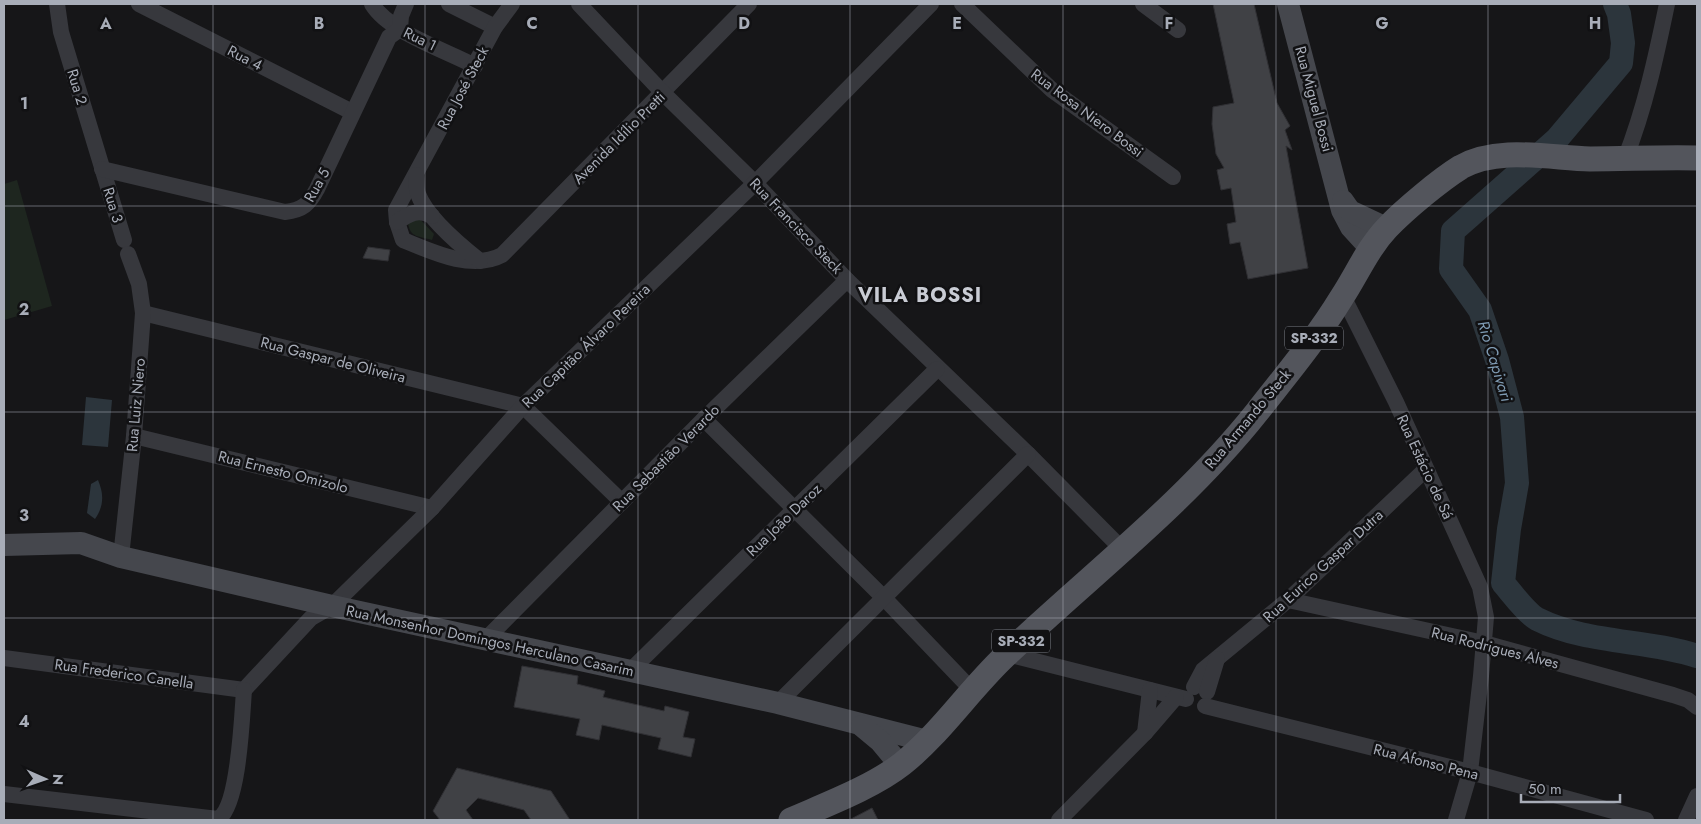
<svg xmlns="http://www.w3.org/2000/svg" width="1701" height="824" font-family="Jost,sans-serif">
<rect width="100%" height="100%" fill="#161618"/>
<g fill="#1e261f">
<path d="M17 180 52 306 4 320V184Z"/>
<path d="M418 217 434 234 432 240C419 236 410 238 408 223Z"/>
</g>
<g fill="#2c353c">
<path d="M86 397 112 400 108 447 82 445Z"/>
<path d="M98 480C104 494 104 506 95 519L87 513 91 484Z"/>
</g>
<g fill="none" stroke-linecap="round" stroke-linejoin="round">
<path stroke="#2c353c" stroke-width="24" d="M1615 4 1619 14 1623 43 1621 63 1557 139 1453 231 1451 269 1480 310 1497 360 1512 417 1517 483 1509 529 1503 583C1511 592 1526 613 1537 619 1587 644 1645 639 1697 656"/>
</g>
<g fill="#404145" stroke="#303034">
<path d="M1213 4H1254L1277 103 1290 126 1285 130 1292 150 1286 146 1308 268 1248 279 1240 242 1230 244 1227 224 1236 222 1231 188 1221 190 1217 170 1224 168 1216 154 1212 124 1213 107 1234 103Z"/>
<path d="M368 247 390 250 388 261 363 258Z"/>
<path d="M522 666 578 676 577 684 605 691 603 697 664 711 665 706 689 712 683 737 695 739 691 757 658 749 661 738 602 725 599 740 576 735 580 719 514 707Z"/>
<path d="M457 768 551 791 570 820H531L524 810 478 798 466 810 473 820H440L433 811Z"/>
<path d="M872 808 878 820H849Z"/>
</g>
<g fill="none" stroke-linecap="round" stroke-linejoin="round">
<g stroke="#37383d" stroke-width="16">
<path d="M57 4 61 32 124 240"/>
<path d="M139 4 352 112"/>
<path d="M372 4C389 32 445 50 475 66"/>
<path d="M449 4 495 27"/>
<path d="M512 4 495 27 396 210 397 222 403 240C432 252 472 271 502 255L749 4"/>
<path d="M579 4 663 93 755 183 847 280 1028 454 1123 550"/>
<path d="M962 4 1052 90 1173 177"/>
<path d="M1143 4 1178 30"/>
<path d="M1625 159C1645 108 1656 57 1667 4"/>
<path d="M102 169 285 212C303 210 309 204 317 189L389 37 400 29 401 16 406 4"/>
<path d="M416 175C417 181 416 189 418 194 427 218 461 246 480 261"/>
<path d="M397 222C409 214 418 208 432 216"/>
<path d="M1343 296 1396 402 1480 587 1486 617 1481 676 1470 772 1456 820"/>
<path d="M143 313 523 406 622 502"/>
<path d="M704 419 885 599 971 689"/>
<path d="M134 436 432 508"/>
<path d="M121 557 134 436 143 313 139 284 128 254"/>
<path d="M1288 600 1484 643 1673 695 1688 700 1697 707"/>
<path d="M486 639 704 419 847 280"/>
<path d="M1007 654 1186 699"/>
<path d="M4 658 244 690"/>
<path d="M630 671 937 369"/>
<path d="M1194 687 1203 670 1288 600 1426 469"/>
<path d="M244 690 311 618 332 606 432 508 523 406 755 183 931 4"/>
<path d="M1207 692 1217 659"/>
<path d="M778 703 1028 454"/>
<path d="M1205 706 1470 772 1646 820"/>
<path d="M1145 733 1150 690"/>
<path d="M4 794 218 819C239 807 242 716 244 690"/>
<path d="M1059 820 1145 733 1176 697"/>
<path d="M1686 820 1697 796"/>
</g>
<g stroke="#45474d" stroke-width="22">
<path d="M1288 4 1342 210 1351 227 1371 249"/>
<path d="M1343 201 1350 211 1386 228"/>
<path d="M4 545 81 543 121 557 332 606 778 703 927 741"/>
<path d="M862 726 880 741 900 765"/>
</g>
<path stroke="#53555c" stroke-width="25" d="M791 820C825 805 873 787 902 764 941 733 969 690 1005 656 1089 576 1184 504 1257 412 1286 375 1317 338 1342 297 1357 274 1368 248 1387 228 1404 210 1440 180 1461 167 1498 146 1550 158 1590 159 1626 159 1662 157 1697 158"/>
</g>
<path fill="none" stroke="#a8adb8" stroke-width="1" stroke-opacity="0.55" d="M213 4V820M425 4V820M638 4V820M850 4V820M1063 4V820M1276 4V820M1488 4V820M4 206H1697M4 412H1697M4 618H1697"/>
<g text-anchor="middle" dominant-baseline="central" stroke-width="5" stroke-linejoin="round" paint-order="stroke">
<g fill="#111113" stroke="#7b7e86" stroke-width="1">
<rect x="1285" y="326.5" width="58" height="23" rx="4"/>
<rect x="992" y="629.5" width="58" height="23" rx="4"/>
</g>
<g font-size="14" font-weight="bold" fill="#a8adb8">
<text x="1314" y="338">SP-332</text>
<text x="1021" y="641">SP-332</text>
</g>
<g font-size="15" fill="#a8adb8" stroke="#111113">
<text transform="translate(420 39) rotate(26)">Rua 1</text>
<text transform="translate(245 58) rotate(27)">Rua 4</text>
<text transform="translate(77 87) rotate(73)">Rua 2</text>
<text transform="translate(463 88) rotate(-62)">Rua José Steck</text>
<text transform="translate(1314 99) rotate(75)">Rua Miguel Bossi</text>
<text transform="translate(1087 113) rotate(37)">Rua Rosa Niero Bossi</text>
<text transform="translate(619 138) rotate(-45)">Avenida Idílio Pretti</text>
<text transform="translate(317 185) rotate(-61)">Rua 5</text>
<text transform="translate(113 205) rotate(73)">Rua 3</text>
<text transform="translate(796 226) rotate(46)">Rua Francisco Steck</text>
<text transform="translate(586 346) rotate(-44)">Rua Capitão Álvaro Pereira</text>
<text transform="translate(333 360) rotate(14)">Rua Gaspar de Oliveira</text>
<text transform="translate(136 405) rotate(-85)">Rua Luiz Niero</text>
<text transform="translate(1248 419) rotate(-50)">Rua Armando Steck</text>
<text transform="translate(666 458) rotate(-45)">Rua Sebastião Verardo</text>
<text transform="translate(1425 467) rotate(65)">Rua Estácio de Sá</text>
<text transform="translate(283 472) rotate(14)">Rua Ernesto Omizolo</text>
<text transform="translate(784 520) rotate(-44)">Rua João Daroz</text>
<text transform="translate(1323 566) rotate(-43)">Rua Eurico Gaspar Dutra</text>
<text transform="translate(490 641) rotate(12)">Rua Monsenhor Domingos Herculano Casarim</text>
<text transform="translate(1495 648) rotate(14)">Rua Rodrigues Alves</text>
<text transform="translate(124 674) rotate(8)">Rua Frederico Canella</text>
<text transform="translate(1426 762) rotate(14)">Rua Afonso Pena</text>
</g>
<g font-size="16" font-style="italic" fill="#7f9bb3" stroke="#111113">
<text transform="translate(1495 361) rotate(73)">Rio Capivari</text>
</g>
<g font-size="20" font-weight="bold" letter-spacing="1" fill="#c9ccd4" stroke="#111113">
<text x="920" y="295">VILA BOSSI</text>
</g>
</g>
<g font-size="16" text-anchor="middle" font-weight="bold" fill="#a8adb8" stroke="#111113" stroke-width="5" stroke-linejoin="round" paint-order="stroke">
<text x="106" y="29">A</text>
<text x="319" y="29">B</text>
<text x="532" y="29">C</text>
<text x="744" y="29">D</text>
<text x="957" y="29">E</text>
<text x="1169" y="29">F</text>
<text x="1382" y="29">G</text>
<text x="1595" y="29">H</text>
<text x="24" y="109">1</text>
<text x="24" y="315">2</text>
<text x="24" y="521">3</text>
<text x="24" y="727">4</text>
</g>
<rect width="1701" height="824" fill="none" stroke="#a8adb8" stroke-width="10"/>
<g transform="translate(45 779) rotate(92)" stroke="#111113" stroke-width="4" paint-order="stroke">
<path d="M0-4L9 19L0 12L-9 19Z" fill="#a8adb8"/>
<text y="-8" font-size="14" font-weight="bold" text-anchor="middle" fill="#a8adb8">N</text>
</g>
<path d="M1521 794v8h99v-8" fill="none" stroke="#a8adb8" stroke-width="2.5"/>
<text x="1528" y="794" font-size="15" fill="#a8adb8" stroke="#111113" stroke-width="4" paint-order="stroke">50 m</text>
</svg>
